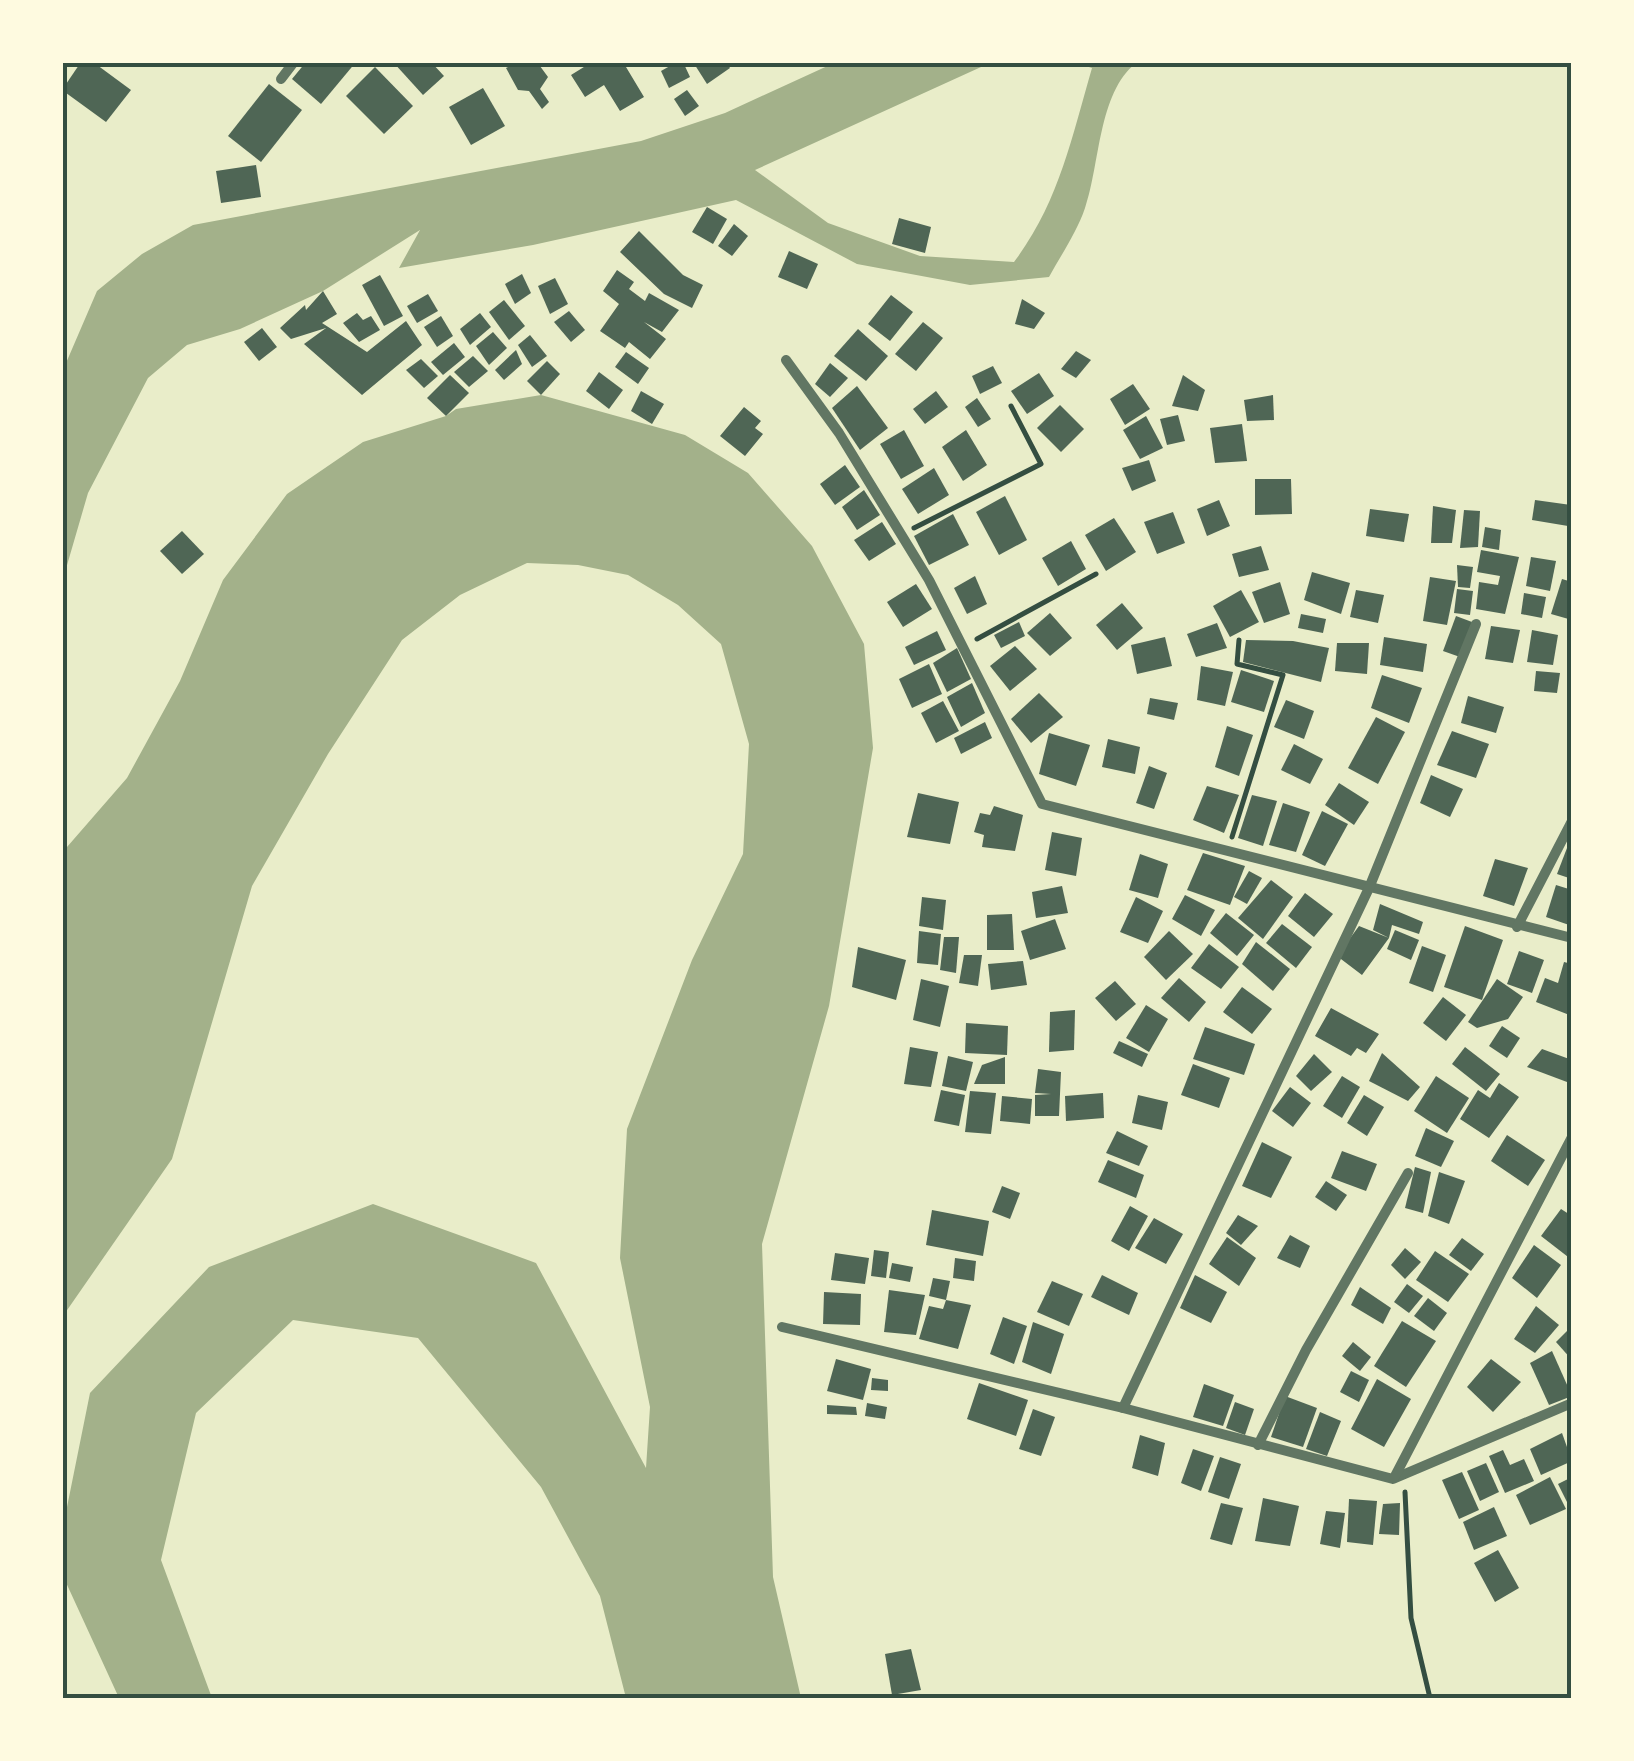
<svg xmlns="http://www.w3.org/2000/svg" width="1634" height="1761" font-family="Literata,serif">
<rect width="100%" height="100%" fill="#e9edc9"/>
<g fill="#a3b18a">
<path d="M992 62 755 170 828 223 920 256 1014 262C1059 202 1071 140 1092 68L1076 63H1136C1098 93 1100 165 1085 208 1077 232 1061 255 1049 277L970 285 857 264 736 200 533 245 399 268 420 230 323 291 240 329 187 345 148 378 88 493 63 579V370L97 291 142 254 193 225 641 141 725 113 834 63Z"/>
<path d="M541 395 685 435 748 473 812 546 864 644 873 748 829 1006 762 1244 773 1577 801 1698H626L600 1596 541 1487 418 1338 293 1320 196 1413 161 1560 212 1698H119L63 1576V1527L90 1393 209 1267 373 1204 536 1263 646 1468 650 1407 620 1258 627 1129 692 960 743 854 749 744 721 644 678 605 628 575 578 565 527 563 460 595 402 640 328 754 252 886 172 1159 63 1316 62 818 67 847 127 778 180 681 223 580 287 494 363 442 446 416 456 409Z"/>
</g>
<g fill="#4f6655">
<path d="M81 62H93L131 90 106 122 62 90Z"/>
<path d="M306 62H356L321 104 292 79Z"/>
<path d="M393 62H431L444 76 423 95Z"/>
<path d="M518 62H537L548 77 540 89 549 102 542 109 529 91 518 90 506 68Z"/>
<path d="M592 62H623L644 97 620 111 604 85 585 97 571 75Z"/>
<path d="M677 62H683L690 77 669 88 661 71Z"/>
<path d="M693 62H726L730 68 707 84Z"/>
<path d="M375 67 413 106 384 134 346 96Z"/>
<path d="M269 84 302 110 261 162 228 136Z"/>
<path d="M483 88 505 126 471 145 449 107Z"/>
<path d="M687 90 699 106 685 116 674 99Z"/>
<path d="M256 165 261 197 221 203 216 171Z"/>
<path d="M707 207 727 219 713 244 692 232Z"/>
<path d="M899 218 931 227 925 253 892 244Z"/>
<path d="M734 224 748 236 732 256 718 246Z"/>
<path d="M639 231 683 275 703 285 692 308 664 294 620 252Z"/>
<path d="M789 251 818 264 807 289 778 277Z"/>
<path d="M617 270 634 282 629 289 645 301 649 293 679 310 662 332 644 322 666 339 650 359 629 342 625 348 600 331 619 304 603 291Z"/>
<path d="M522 274 531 293 515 304 505 284Z"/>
<path d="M380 275 403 316 384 326 362 285Z"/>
<path d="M555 278 568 304 550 314 538 286Z"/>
<path d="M323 291 337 314 322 323 367 352 406 321 422 345 362 395 304 344 326 328 291 339 280 328 305 305 306 310Z"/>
<path d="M428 294 438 311 417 323 407 306Z"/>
<path d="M891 295 913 312 890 341 868 324Z"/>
<path d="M1022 299 1045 313 1034 329 1015 324Z"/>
<path d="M504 300 525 326 509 340 489 312Z"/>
<path d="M569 311 585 330 571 342 554 322Z"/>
<path d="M357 313 363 320 371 316 380 330 359 342 343 323Z"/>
<path d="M480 313 491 327 470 345 460 329Z"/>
<path d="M441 316 453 336 437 347 424 327Z"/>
<path d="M923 322 943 338 916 371 895 354Z"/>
<path d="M262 328 277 347 259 361 244 342Z"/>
<path d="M858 329 888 356 866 381 834 356Z"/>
<path d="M493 332 507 348 489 365 476 346Z"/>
<path d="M530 335 547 356 532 367 518 345Z"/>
<path d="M454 343 465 357 443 375 431 362Z"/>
<path d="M516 350 522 364 504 380 495 370Z"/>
<path d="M1076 351 1091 360 1076 378 1061 369Z"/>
<path d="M626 352 649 368 638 384 615 367Z"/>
<path d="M473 356 488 371 469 387 454 372Z"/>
<path d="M421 359 438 376 424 388 406 370Z"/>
<path d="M547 361 560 374 541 395 527 381Z"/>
<path d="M830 363 848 378 830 397 815 384Z"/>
<path d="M993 366 1002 383 980 394 972 376Z"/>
<path d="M599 372 623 390 609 409 586 391Z"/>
<path d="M1039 373 1054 396 1027 414 1011 391Z"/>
<path d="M450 375 469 393 446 416 427 398Z"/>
<path d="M1183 375 1205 390 1198 411 1172 406Z"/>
<path d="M1133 384 1150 409 1125 425 1110 399Z"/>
<path d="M857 386 888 428 860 450 832 408Z"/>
<path d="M641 391 664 404 652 424 631 411Z"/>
<path d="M936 391 948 407 925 424 913 409Z"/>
<path d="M1273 395 1274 420 1247 421 1244 400Z"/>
<path d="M977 398 991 419 978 427 965 407Z"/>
<path d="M1060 405 1084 429 1061 452 1037 428Z"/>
<path d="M744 407 761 421 755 428 763 434 745 456 720 436Z"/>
<path d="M1178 415 1185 441 1167 445 1160 419Z"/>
<path d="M1146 416 1163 448 1140 459 1123 430Z"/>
<path d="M1242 424 1247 461 1215 463 1210 428Z"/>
<path d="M904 430 924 466 901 479 880 444Z"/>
<path d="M966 430 987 465 963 481 942 447Z"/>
<path d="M1149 460 1156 481 1132 491 1122 468Z"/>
<path d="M845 465 860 487 835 505 820 484Z"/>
<path d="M934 468 949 495 918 514 902 489Z"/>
<path d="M1255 479H1291L1292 514 1255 515Z"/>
<path d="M864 490 880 515 857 530 842 507Z"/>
<path d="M1005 496 1027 540 999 555 976 512Z"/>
<path d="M1219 500 1230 526 1207 536 1197 509Z"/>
<path d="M1535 500 1571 505 1568 526 1532 520Z"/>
<path d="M1433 506 1456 510 1452 543H1431Z"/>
<path d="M1370 509 1409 514 1404 542 1366 536Z"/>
<path d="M1464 510 1480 511 1478 547 1460 548Z"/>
<path d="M1173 512 1185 543 1157 554 1144 522Z"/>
<path d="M953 514 969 545 929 565 914 536Z"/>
<path d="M1114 518 1136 552 1106 571 1085 535Z"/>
<path d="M882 522 896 544 869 561 854 540Z"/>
<path d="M1485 527 1501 530 1499 550 1482 547Z"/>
<path d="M182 531 204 554 182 574 160 551Z"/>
<path d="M1071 541 1086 569 1058 586 1042 558Z"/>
<path d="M1261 546 1269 570 1239 577 1232 554Z"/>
<path d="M1481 550 1519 557 1505 614 1476 609 1479 582 1498 585 1500 576 1477 572Z"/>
<path d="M1531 557 1556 561 1550 591 1526 586Z"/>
<path d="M1457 565 1473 567 1470 588 1458 587Z"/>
<path d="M1312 572 1350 583 1341 614 1304 600Z"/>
<path d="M975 576 987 604 967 614 954 588Z"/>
<path d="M1430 577 1456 581 1447 625 1423 621Z"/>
<path d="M1562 579 1572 582V620L1551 614Z"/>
<path d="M1280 582 1290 614 1264 623 1252 592Z"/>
<path d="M916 584 932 609 903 627 887 602Z"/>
<path d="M1457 589 1473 591 1470 615 1454 613Z"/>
<path d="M1241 590 1259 622 1230 637 1213 606Z"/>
<path d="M1356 590 1384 595 1378 623 1350 617Z"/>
<path d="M1524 593 1546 597 1542 618 1521 614Z"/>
<path d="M1122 603 1143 628 1117 650 1096 625Z"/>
<path d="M1050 613 1072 638 1050 656 1027 633Z"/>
<path d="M1301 614 1326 619 1323 633 1298 628Z"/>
<path d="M1456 616 1472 622 1460 657 1443 651Z"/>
<path d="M1019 622 1025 636 1001 648 994 635Z"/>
<path d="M1217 623 1227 648 1196 657 1187 634Z"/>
<path d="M1491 626 1520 630 1513 663 1485 659Z"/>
<path d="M1532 630 1558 635 1553 665 1527 662Z"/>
<path d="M937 631 946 650 914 665 905 647Z"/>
<path d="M1165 637 1172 666 1137 674 1131 645Z"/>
<path d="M1384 637 1427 644 1423 672 1380 665Z"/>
<path d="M1246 640 1293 641 1329 648 1321 682 1243 662Z"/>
<path d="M1337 643H1369L1367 674 1335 671Z"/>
<path d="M1015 646 1037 669 1010 691 990 666Z"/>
<path d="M957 648 971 679 947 692 933 663Z"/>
<path d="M929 664 942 694 912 708 899 679Z"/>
<path d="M1201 666 1233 672 1225 706 1197 700Z"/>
<path d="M1241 670 1274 681 1264 712 1231 702Z"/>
<path d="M1536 671 1560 673 1557 693 1534 691Z"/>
<path d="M1382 675 1422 688 1409 723 1371 708Z"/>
<path d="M972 683 985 713 961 727 947 697Z"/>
<path d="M1039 693 1063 717 1031 743 1011 719Z"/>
<path d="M1468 696 1504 707 1496 733 1461 723Z"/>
<path d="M1150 698 1178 703 1174 720 1147 714Z"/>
<path d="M1286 700 1314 711 1304 739 1274 727Z"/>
<path d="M943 701 959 731 936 743 921 713Z"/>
<path d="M1376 717 1405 732 1378 784 1348 768Z"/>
<path d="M985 722 992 738 961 754 954 738Z"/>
<path d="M1227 726 1253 735 1239 776 1215 767Z"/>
<path d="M1452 731 1489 744 1476 778 1437 765Z"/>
<path d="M1049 733 1090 745 1076 786 1039 774Z"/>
<path d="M1108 739 1140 747 1135 774 1102 767Z"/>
<path d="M1294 744 1323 759 1310 784 1281 770Z"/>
<path d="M1149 766 1167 773 1154 809 1136 803Z"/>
<path d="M1431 775 1463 789 1450 817 1420 803Z"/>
<path d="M1339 783 1369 802 1354 825 1325 805Z"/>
<path d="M1207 786 1239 795 1224 833 1193 820Z"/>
<path d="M918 793 959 802 950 844 907 837Z"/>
<path d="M1252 795 1277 801 1263 846 1238 838Z"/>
<path d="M1283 803 1310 812 1296 852 1269 845Z"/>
<path d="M994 806 1023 815 1015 851 982 847 984 835 974 832 980 813 990 815Z"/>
<path d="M1322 811 1348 824 1325 866 1302 855Z"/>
<path d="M1052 832 1082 838 1076 876 1045 870Z"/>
<path d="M1567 848 1572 849V879L1557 874Z"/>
<path d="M1203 853 1245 866 1230 905 1187 890Z"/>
<path d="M1140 854 1168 864 1158 898 1129 890Z"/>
<path d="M1495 859 1528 868 1514 906 1483 896Z"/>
<path d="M1249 871 1262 878 1247 904 1234 897Z"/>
<path d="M1271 880 1293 897 1263 939 1238 918Z"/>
<path d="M1556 885 1572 890V926L1546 917Z"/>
<path d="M1062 886 1068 913 1036 918 1032 892Z"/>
<path d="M1305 893 1333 914 1314 937 1288 916Z"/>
<path d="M1185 895 1215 910 1201 936 1172 919Z"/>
<path d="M922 897 946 900 943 930 919 926Z"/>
<path d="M1136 897 1163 911 1148 943 1120 932Z"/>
<path d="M1380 904 1423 922 1419 934 1392 925 1389 938 1362 975 1337 956 1359 926 1389 938 1373 930Z"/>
<path d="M1226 913 1254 935 1237 956 1210 933Z"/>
<path d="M1012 914 1014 950H987V915Z"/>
<path d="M1055 919 1066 949 1030 960 1021 931Z"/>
<path d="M1282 924 1312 947 1296 968 1266 943Z"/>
<path d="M1465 926 1503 940 1482 1000 1444 987Z"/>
<path d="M1395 930 1419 940 1411 960 1387 949Z"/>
<path d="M919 931 941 934 938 965 917 963Z"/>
<path d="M1169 931 1193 954 1166 980 1144 957Z"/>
<path d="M944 937H959L956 973 940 970Z"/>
<path d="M1256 942 1290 969 1273 991 1242 964Z"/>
<path d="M1209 944 1239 967 1221 989 1191 968Z"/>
<path d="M1422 946 1446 955 1433 992 1409 983Z"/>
<path d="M858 947 906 960 896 1000 852 987Z"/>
<path d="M1519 951 1544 960 1532 993 1507 984Z"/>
<path d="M964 955H982L978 986 959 983Z"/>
<path d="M1023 961 1027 985 991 990 988 964Z"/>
<path d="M1564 962 1572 964V1016L1536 1002 1545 978 1558 983Z"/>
<path d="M1179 978 1206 1002 1189 1022 1161 998Z"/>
<path d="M921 979 949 986 940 1027 913 1020Z"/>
<path d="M1497 979 1523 997 1508 1019 1477 1028 1468 1022Z"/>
<path d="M1115 981 1136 1004 1116 1021 1095 998Z"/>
<path d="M1242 987 1272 1009 1252 1034 1223 1012Z"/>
<path d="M1443 997 1466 1015 1446 1041 1423 1023Z"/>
<path d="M1146 1005 1168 1019 1149 1052 1126 1038Z"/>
<path d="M1331 1008 1379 1034 1366 1053 1357 1048 1351 1056 1315 1036Z"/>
<path d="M1075 1010 1074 1050 1049 1052 1050 1012Z"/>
<path d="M966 1023 1008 1026 1007 1055 965 1053Z"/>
<path d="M1502 1026 1520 1038 1507 1058 1489 1046Z"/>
<path d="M1205 1027 1255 1044 1244 1075 1193 1059Z"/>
<path d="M1119 1041 1148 1054 1142 1067 1113 1053Z"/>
<path d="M910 1047 938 1052 931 1087 904 1084Z"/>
<path d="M1465 1047 1500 1074 1486 1091 1452 1064Z"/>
<path d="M1542 1049 1572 1060 1567 1082 1527 1067Z"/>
<path d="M1382 1053 1420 1087 1408 1101 1369 1081Z"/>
<path d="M1314 1054 1332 1072 1311 1091 1296 1076Z"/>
<path d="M948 1056 973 1062 966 1091 942 1086Z"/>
<path d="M1005 1057V1084H974L982 1065Z"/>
<path d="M1193 1064 1230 1078 1219 1108 1181 1095Z"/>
<path d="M1038 1069 1061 1072 1059 1116H1035V1095L1051 1094 1035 1093Z"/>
<path d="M1342 1076 1360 1087 1342 1118 1323 1106Z"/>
<path d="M1436 1076 1469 1098 1447 1133 1414 1111Z"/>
<path d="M1499 1083 1519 1097 1489 1138 1460 1119 1478 1090 1490 1098Z"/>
<path d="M1290 1087 1311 1103 1293 1127 1272 1111Z"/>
<path d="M941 1090 965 1095 959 1126 934 1121Z"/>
<path d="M970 1091 996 1093 991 1134 965 1132Z"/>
<path d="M1103 1093 1104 1118 1066 1121 1065 1096Z"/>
<path d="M1138 1095 1168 1102 1162 1130 1132 1123Z"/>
<path d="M1364 1095 1384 1107 1367 1136 1347 1123Z"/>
<path d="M1002 1096 1032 1099 1030 1124 1000 1121Z"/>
<path d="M1426 1128 1454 1141 1441 1167 1415 1156Z"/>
<path d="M1117 1131 1148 1146 1139 1166 1106 1153Z"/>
<path d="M1507 1135 1545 1160 1528 1186 1491 1161Z"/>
<path d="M1262 1142 1292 1157 1271 1198 1242 1186Z"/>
<path d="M1342 1151 1377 1164 1366 1191 1331 1178Z"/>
<path d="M1108 1160 1144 1175 1136 1198 1098 1182Z"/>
<path d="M1415 1167 1431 1172 1423 1213 1405 1208Z"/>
<path d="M1439 1172 1465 1181 1449 1224 1428 1216Z"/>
<path d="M1326 1181 1347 1195 1336 1211 1315 1197Z"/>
<path d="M1002 1186 1020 1193 1010 1219 992 1212Z"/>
<path d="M1130 1206 1148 1216 1129 1251 1111 1241Z"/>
<path d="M1561 1209 1572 1216V1260L1541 1236Z"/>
<path d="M932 1210 989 1221 983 1256 926 1245Z"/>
<path d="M1238 1215 1258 1226 1241 1245 1226 1233Z"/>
<path d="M1154 1218 1183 1234 1166 1264 1135 1248Z"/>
<path d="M1290 1235 1310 1246 1300 1268 1277 1258Z"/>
<path d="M1227 1237 1256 1258 1239 1286 1209 1264Z"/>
<path d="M1462 1238 1484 1254 1471 1271 1449 1255Z"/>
<path d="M1534 1245 1561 1265 1537 1298 1512 1278Z"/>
<path d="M1405 1248 1421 1262 1405 1279 1391 1265Z"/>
<path d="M874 1250 889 1252 886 1278 871 1276Z"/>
<path d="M1435 1251 1469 1274 1448 1302 1416 1280Z"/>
<path d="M835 1253 869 1258 865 1284 831 1280Z"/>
<path d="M955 1258 976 1261 974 1281 953 1278Z"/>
<path d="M892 1263 913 1267 910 1282 889 1278Z"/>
<path d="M1102 1275 1138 1293 1129 1315 1091 1297Z"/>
<path d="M1195 1275 1227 1292 1211 1323 1180 1308Z"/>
<path d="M933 1278 950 1281 946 1300 971 1305 958 1349 919 1339 929 1306 943 1309 946 1300 929 1296Z"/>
<path d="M1052 1281 1083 1294 1069 1326 1037 1312Z"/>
<path d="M1407 1284 1423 1296 1409 1313 1394 1302Z"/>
<path d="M1360 1287 1391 1308 1383 1324 1351 1305Z"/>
<path d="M889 1290 925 1295 916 1335 884 1332Z"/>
<path d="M824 1292 861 1294 860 1325 823 1324Z"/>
<path d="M1428 1298 1447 1313 1434 1331 1414 1316Z"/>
<path d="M1536 1306 1559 1325 1535 1353 1514 1339Z"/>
<path d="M1003 1317 1027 1326 1014 1364 990 1354Z"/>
<path d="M1402 1321 1436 1341 1406 1387 1374 1366Z"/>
<path d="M1033 1322 1064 1334 1051 1374 1022 1362Z"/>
<path d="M1572 1326V1360L1556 1342Z"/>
<path d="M1353 1342 1371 1357 1360 1371 1342 1356Z"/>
<path d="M1552 1351 1572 1396 1549 1405 1530 1363Z"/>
<path d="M836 1359 871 1369 863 1400 827 1391Z"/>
<path d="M1491 1359 1521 1382 1493 1412 1467 1387Z"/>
<path d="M1351 1371 1369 1380 1359 1402 1340 1392Z"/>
<path d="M872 1378 888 1380V1391L871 1390Z"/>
<path d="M1377 1379 1411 1399 1384 1447 1351 1429Z"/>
<path d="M979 1383 1028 1400 1016 1436 967 1419Z"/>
<path d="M1204 1384 1234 1395 1223 1426 1193 1417Z"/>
<path d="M1285 1396 1317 1408 1303 1447 1271 1437Z"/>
<path d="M1235 1402 1254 1409 1245 1435 1226 1428Z"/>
<path d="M867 1403 887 1407 885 1419 865 1416Z"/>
<path d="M827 1405 856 1407 857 1415 827 1414Z"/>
<path d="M1033 1409 1055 1417 1041 1456 1019 1449Z"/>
<path d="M1320 1412 1341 1421 1327 1456 1306 1449Z"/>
<path d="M1562 1433 1572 1461 1541 1475 1530 1449Z"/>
<path d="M1140 1435 1165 1443 1158 1476 1132 1468Z"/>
<path d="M1193 1449 1214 1456 1201 1491 1181 1483Z"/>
<path d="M1503 1450 1510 1465 1524 1459 1534 1481 1505 1493 1489 1456Z"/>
<path d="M1220 1457 1241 1464 1229 1499 1208 1492Z"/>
<path d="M1486 1463 1499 1492 1480 1501 1467 1471Z"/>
<path d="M1462 1472 1479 1510 1459 1519 1442 1480Z"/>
<path d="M1550 1477 1566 1509 1530 1525 1516 1495Z"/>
<path d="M1572 1477V1512L1558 1484Z"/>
<path d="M1263 1498 1299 1506 1290 1546 1255 1541Z"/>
<path d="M1349 1499 1377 1501 1373 1545 1347 1542Z"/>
<path d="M1221 1503 1243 1508 1232 1545 1210 1539Z"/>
<path d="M1400 1503 1399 1535 1379 1534 1383 1504Z"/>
<path d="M1494 1507 1507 1536 1474 1550 1463 1522Z"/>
<path d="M1326 1511 1345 1513 1340 1548 1320 1544Z"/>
<path d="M1498 1550 1519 1588 1495 1602 1474 1563Z"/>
<path d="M911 1649 921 1690 892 1695 885 1654Z"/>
</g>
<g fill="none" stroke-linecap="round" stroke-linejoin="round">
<g stroke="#344e41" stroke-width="5">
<path d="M914 528 1041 464 1011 406"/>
<path d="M977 639 1096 574"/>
<path d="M1232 837 1283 675 1237 664 1239 640"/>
<path d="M1405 1492 1411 1618 1430 1698"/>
</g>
<g stroke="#617663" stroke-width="10">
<path d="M281 79 294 62"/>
<path d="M786 360 839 433 929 580 1042 804 1572 938"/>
<path d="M1517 927 1572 821"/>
<path d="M782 1327 1123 1408 1393 1479 1572 1403"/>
<path d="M1123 1408 1369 888 1476 624"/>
<path d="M1258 1445 1306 1350 1408 1173"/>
<path d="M1394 1478 1572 1137"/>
</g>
</g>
<rect width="1634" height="1761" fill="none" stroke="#fefae0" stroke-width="130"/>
<rect x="65" y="65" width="1504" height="1631" fill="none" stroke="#344e41" stroke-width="4"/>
</svg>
